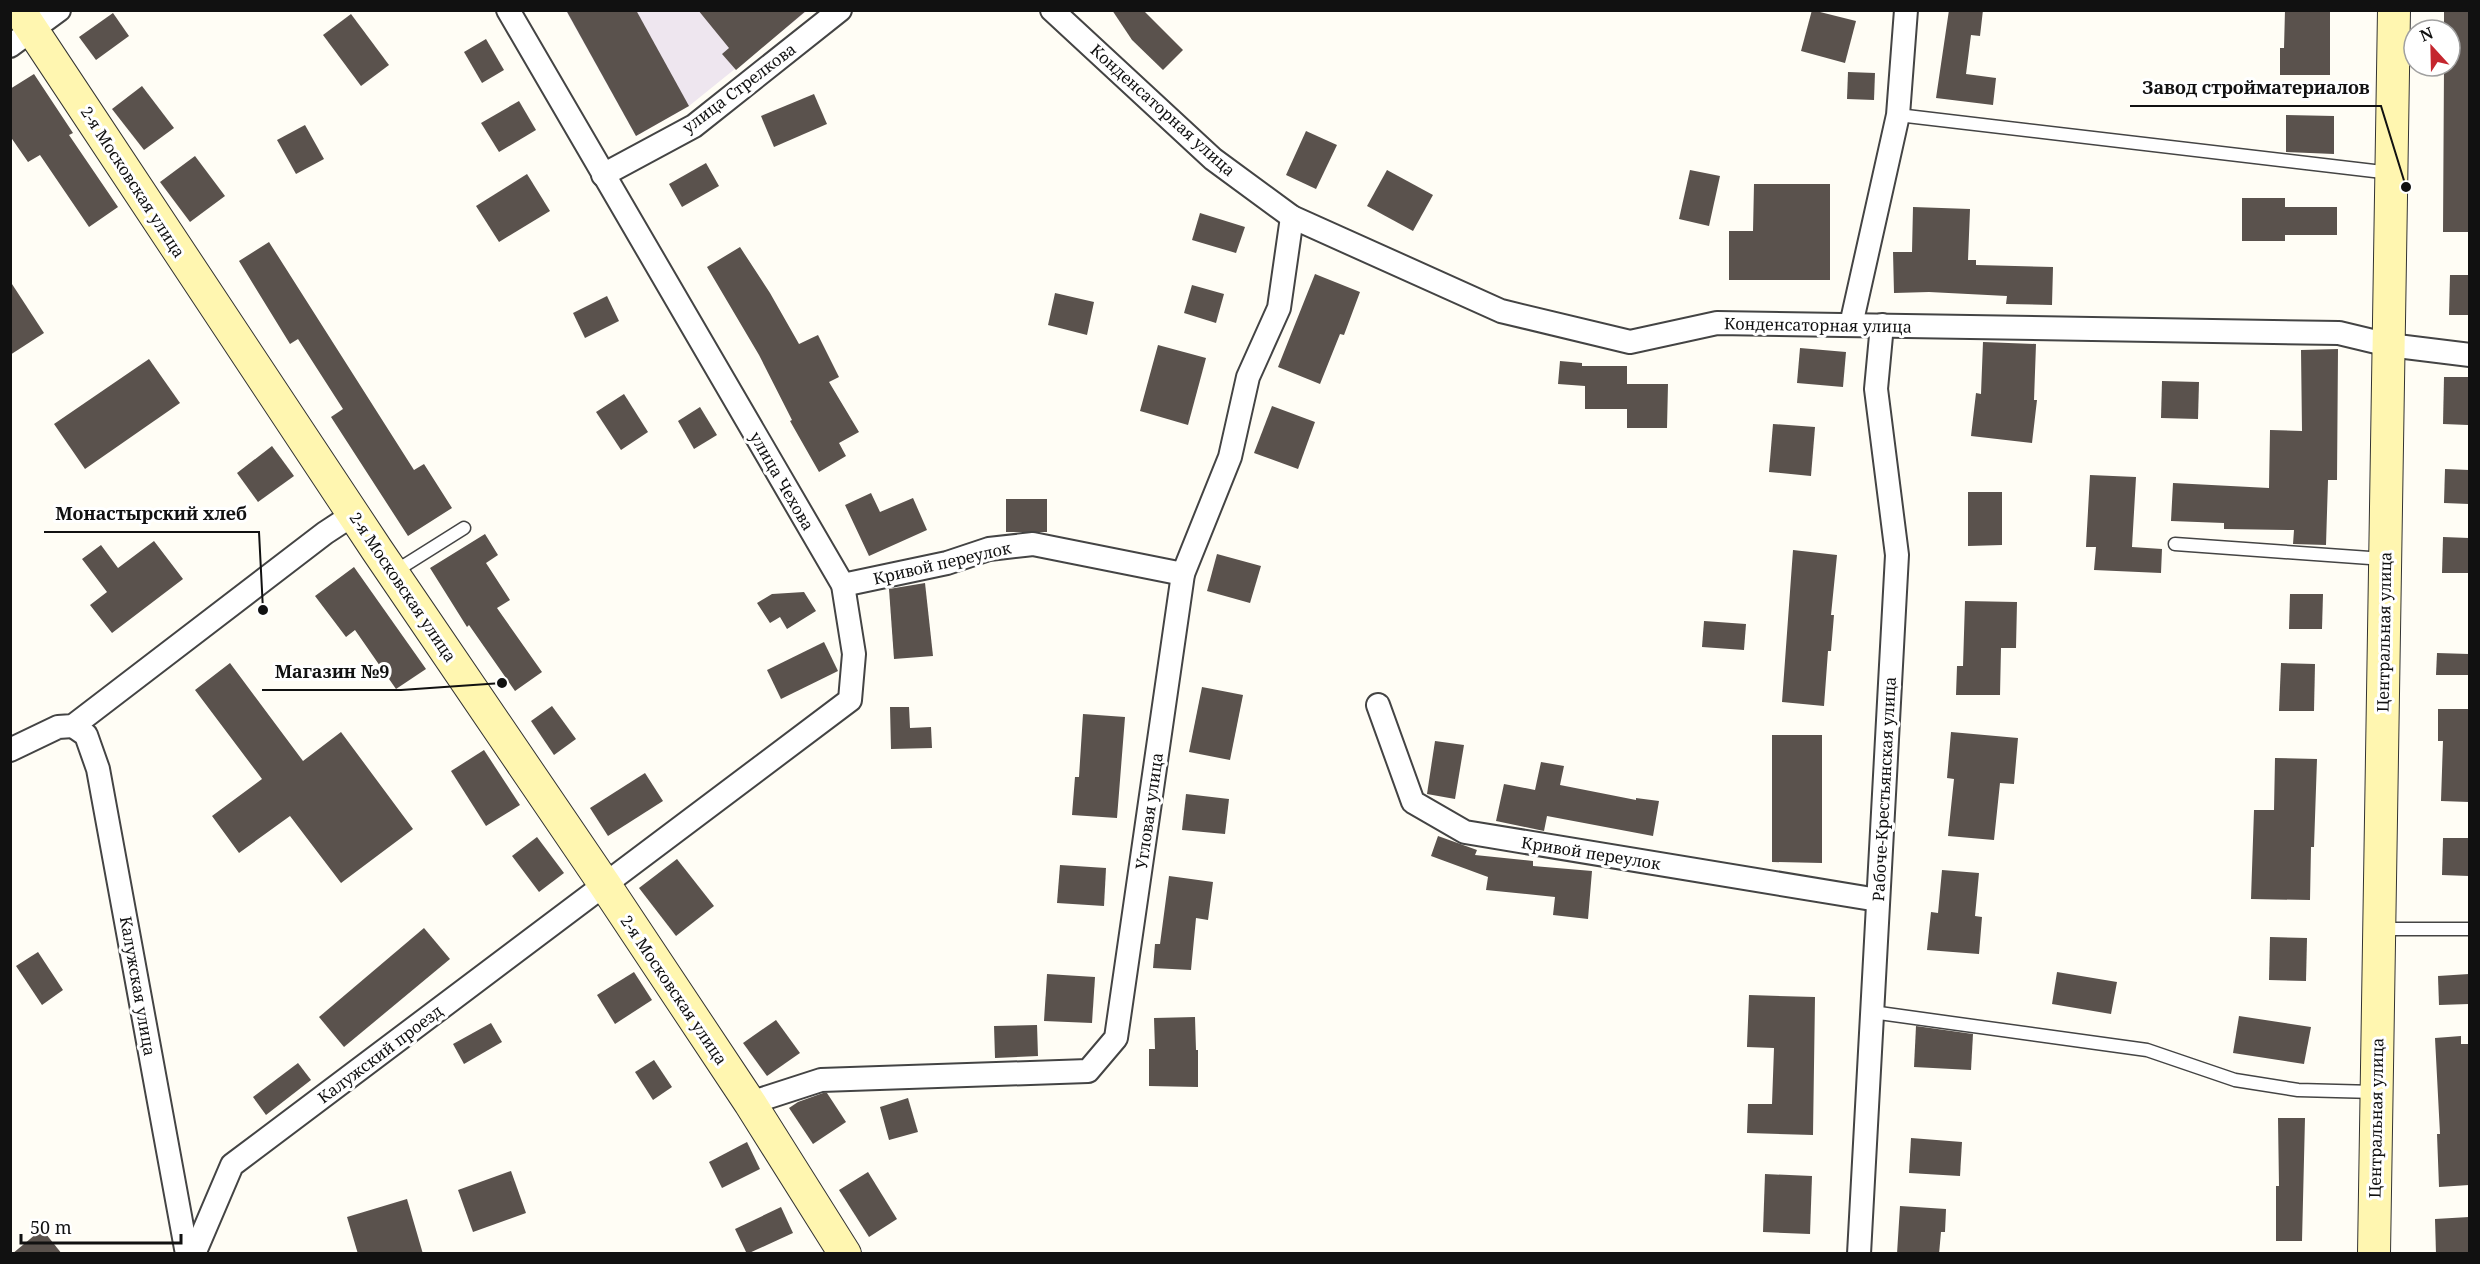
<svg xmlns="http://www.w3.org/2000/svg" width="2480" height="1264" font-family="'Noto Serif',serif">
<rect width="100%" height="100%" fill="#fffdf5"/>
<path fill="#eee6ef" d="M566 11H807L689 106 636 136Z"/>
<g fill="#5a524d">
<path d="M566 10H636L689 106 636 136Z"/>
<path d="M698 10H807L736 70 722 54 729 48Z"/>
<path d="M1112 10H1143L1183 50 1163 70 1132 40Z"/>
<path d="M1812 10 1856 21 1845 63 1801 51Z"/>
<path d="M1949 10H1983L1980 36 1971 35 1966 74 1996 78 1993 105 1936 98Z"/>
<path d="M2285 10 2330 11V75H2280V48H2284Z"/>
<path d="M2444 10H2469V232H2443L2444 66H2450V30H2444Z"/>
<path d="M113 13 129 36 96 60 79 37Z"/>
<path d="M351 14 389 65 361 86 323 35Z"/>
<path d="M486 39 504 70 482 83 464 52Z"/>
<path d="M1848 72 1875 73 1874 100 1847 99Z"/>
<path d="M34 74 73 133 69 135 118 207 89 227 40 155 28 162 10 136V89Z"/>
<path d="M142 86 174 128 144 150 112 109Z"/>
<path d="M814 94 827 124 774 147 761 116Z"/>
<path d="M519 101 536 130 499 152 481 123Z"/>
<path d="M2286 115 2334 116V154L2286 152Z"/>
<path d="M305 125 324 159 296 174 277 140Z"/>
<path d="M1306 131 1337 145 1316 189 1286 175Z"/>
<path d="M195 156 225 196 190 222 160 182Z"/>
<path d="M706 163 719 186 682 207 669 184Z"/>
<path d="M1387 170 1433 195 1413 231 1367 206Z"/>
<path d="M1690 170 1720 176 1709 226 1679 219Z"/>
<path d="M527 174 550 211 499 242 476 206Z"/>
<path d="M1754 184H1830V280H1729V231H1753Z"/>
<path d="M2242 198H2285V207H2337V235H2285V241H2242Z"/>
<path d="M1913 207 1970 209 1968 260H1976V265L2053 267 2052 305 2006 304 2007 296 1929 292 1894 293 1893 252H1912Z"/>
<path d="M1200 213 1245 227 1236 253 1192 240Z"/>
<path d="M269 242 414 470 424 464 452 508 408 536 331 417 343 409 298 339 290 344 239 261Z"/>
<path d="M740 247 770 293 799 344 818 335 839 377 829 382 859 432 839 443 846 456 819 472 790 421 792 420 759 355 707 267Z"/>
<path d="M1315 274 1360 292 1344 335 1340 334 1320 384 1278 367Z"/>
<path d="M2450 275H2469V315H2449Z"/>
<path d="M10 281 44 333 10 355Z"/>
<path d="M1192 285 1224 294 1216 323 1184 313Z"/>
<path d="M1055 293 1094 302 1087 335 1048 325Z"/>
<path d="M607 296 619 321 585 338 573 313Z"/>
<path d="M1983 342 2036 344 2034 400H2037L2032 443 1971 436 1976 393 1981 394Z"/>
<path d="M1158 345 1206 358 1188 425 1140 411Z"/>
<path d="M1800 348 1846 352 1843 387 1797 383Z"/>
<path d="M2338 349 2337 480H2328L2326 545 2293 544 2294 530 2224 529V523L2171 521 2173 483 2269 488 2270 430 2302 431 2301 350Z"/>
<path d="M149 359 180 403 85 469 54 424Z"/>
<path d="M1560 361 1582 363V366H1627V384H1668L1667 428H1627V409H1585V386L1558 384Z"/>
<path d="M2444 377H2469L2468 425 2443 424Z"/>
<path d="M2162 381 2199 382 2198 419 2161 418Z"/>
<path d="M624 394 648 432 621 450 596 412Z"/>
<path d="M1272 406 1315 422 1298 469 1254 453Z"/>
<path d="M700 407 717 435 694 449 678 421Z"/>
<path d="M1773 424 1815 427 1811 476 1769 472Z"/>
<path d="M272 446 294 476 258 502 237 473Z"/>
<path d="M2445 469 2469 470V504L2444 503Z"/>
<path d="M2090 475 2136 477 2132 547 2162 549 2161 573 2094 570 2096 547H2086Z"/>
<path d="M1968 492H2002V545L1968 546Z"/>
<path d="M871 493 880 512 913 498 927 530 869 556 845 505Z"/>
<rect x="1006" y="499" width="41" height="33"/>
<path d="M485 534 498 555 486 563 510 600 497 608 542 672 515 691 469 625 467 627 430 568Z"/>
<path d="M2443 537 2469 538V573H2442Z"/>
<path d="M154 541 183 579 112 633 90 605 107 592 82 559 101 545 118 568Z"/>
<path d="M1793 550 1837 555 1831 615H1834L1831 651H1828L1824 706 1782 702Z"/>
<path d="M1217 554 1261 566 1250 603 1207 591Z"/>
<path d="M354 567 426 669 396 689 355 630 346 637 315 596Z"/>
<path d="M925 583 933 656 894 659 889 589Z"/>
<path d="M804 592 816 611 787 629 780 617 770 623 757 603 772 594Z"/>
<path d="M2290 594H2323L2322 629H2289Z"/>
<path d="M1965 601 2017 602 2016 648H2001L2000 695H1956L1957 666H1963Z"/>
<path d="M1704 621 1746 624 1744 650 1702 647Z"/>
<path d="M824 642 838 671 781 699 767 670Z"/>
<path d="M2437 653 2469 654V675H2436Z"/>
<path d="M230 663 303 761 341 732 413 829 341 883 290 816 239 853 212 816 262 779 195 690Z"/>
<path d="M2281 663 2315 664 2314 711H2279Z"/>
<path d="M1202 687 1243 695 1230 760 1189 752Z"/>
<path d="M552 706 576 739 554 755 531 721Z"/>
<path d="M890 707H909L910 728 931 727 932 748 891 749Z"/>
<path d="M2438 709H2469V802L2441 801 2443 741H2438Z"/>
<path d="M1083 714 1125 717 1117 818 1072 815 1075 777H1079Z"/>
<path d="M1951 732 2018 738 2014 784 2000 783 1994 840 1948 836 1954 779 1947 778Z"/>
<path d="M1772 735H1822V863L1772 862Z"/>
<path d="M1435 741 1464 745 1455 799 1427 794Z"/>
<path d="M484 750 520 805 486 826 451 771Z"/>
<path d="M2275 758 2317 759 2314 847H2311L2310 900 2251 899 2254 810H2274Z"/>
<path d="M1541 762 1564 766 1560 785 1636 800V798L1659 801 1653 836 1547 816 1544 831 1496 821 1504 784 1535 790Z"/>
<path d="M645 773 663 801 608 836 590 808Z"/>
<path d="M1186 794 1229 799 1225 834 1182 830Z"/>
<path d="M1438 836 1477 850 1475 855 1533 861V866L1592 871 1588 919 1553 915 1555 897 1486 890 1488 877 1431 856Z"/>
<path d="M537 837 564 873 539 892 512 856Z"/>
<path d="M2443 838H2469V876L2442 875Z"/>
<path d="M677 859 714 906 676 936 639 888Z"/>
<path d="M1060 865 1106 868 1104 906 1057 903Z"/>
<path d="M1942 870 1979 873 1975 916 1982 917 1979 954 1927 950 1931 912 1938 913Z"/>
<path d="M1169 876 1213 882 1208 920 1196 918 1191 970 1153 968 1155 944H1160Z"/>
<path d="M424 928 450 959 344 1047 319 1017Z"/>
<path d="M2270 937 2307 938 2306 981 2269 980Z"/>
<path d="M38 952 63 990 42 1005 16 966Z"/>
<path d="M634 972 652 1000 615 1024 597 995Z"/>
<path d="M2057 972 2117 982 2111 1014 2052 1004Z"/>
<path d="M1047 974 1095 977 1092 1023 1044 1021Z"/>
<path d="M2469 974V1004L2439 1005 2438 976Z"/>
<path d="M1749 995 1815 997 1813 1135 1747 1133 1748 1104H1772L1774 1048 1747 1047Z"/>
<path d="M2239 1016 2311 1027 2304 1064 2233 1053Z"/>
<path d="M1195 1017 1196 1050H1198V1087L1149 1086V1049H1155L1154 1018Z"/>
<path d="M776 1020 800 1053 767 1076 743 1043Z"/>
<path d="M491 1023 502 1042 464 1064 453 1044Z"/>
<path d="M1037 1025 1038 1056 995 1058 994 1026Z"/>
<path d="M1916 1026 1973 1034 1971 1070 1914 1067Z"/>
<path d="M2461 1036V1044H2469V1185L2439 1187 2437 1134H2440L2435 1038Z"/>
<path d="M654 1060 672 1087 653 1100 635 1072Z"/>
<path d="M298 1063 311 1080 266 1115 253 1097Z"/>
<path d="M823 1093H827L846 1122 813 1144 789 1108 798 1102Z"/>
<path d="M908 1098 918 1132 889 1140 880 1107Z"/>
<path d="M2278 1118H2305L2302 1241H2276V1186H2279Z"/>
<path d="M1911 1138 1962 1142 1960 1176 1909 1173Z"/>
<path d="M747 1142 760 1169 722 1188 709 1162Z"/>
<path d="M511 1171 526 1213 473 1232 458 1190Z"/>
<path d="M868 1172 897 1219 869 1237 839 1190Z"/>
<path d="M1765 1174 1812 1176 1810 1234 1763 1232Z"/>
<path d="M407 1199 423 1254H358L347 1217Z"/>
<path d="M1900 1206 1946 1209 1945 1232H1941L1939 1254H1897Z"/>
<path d="M781 1207 793 1233 747 1254 735 1229Z"/>
<path d="M2469 1217V1254H2436L2435 1219Z"/>
<path d="M42 1229 62 1254H12Z"/>
</g>
<g fill="none" stroke-linecap="round" stroke-linejoin="round">
<g stroke="#444" stroke-width="15">
<g id="lane">
<path d="M1898 115 2391 173"/>
<path d="M2175 544 2384 559"/>
<path d="M394 572 464 528"/>
<path d="M2379 929H2470"/>
<path d="M1872 1012 2147 1050 2235 1080 2298 1090 2375 1092"/>
</g>
</g>
<g stroke="#444" stroke-width="26">
<g id="street">
<path d="M1052 10 1213 159 1292 217 1501 311 1630 342 1717 323 2339 333 2389 345 2470 355"/>
<path d="M10 46 59 10"/>
<path d="M603 175 694 126 840 10"/>
<path d="M1851 325 1898 115 1906 10"/>
<path d="M843 585 947 563 989 549 1033 544 1183 574"/>
<path d="M1378 705 1413 802 1465 832 1878 900"/>
<path d="M73 726 86 735 98 769 187 1254"/>
<path d="M10 750 58 727 73 726 325 533 354 514"/>
<path d="M750 1103 821 1080 1088 1071 1116 1038 1183 574 1230 457 1248 377 1279 308 1292 217"/>
<path d="M194 1254 232 1165 850 700 854 654 843 585 508 10"/>
<path d="M1859 1254 1897 555 1876 389 1882 325"/>
</g>
</g>
<g stroke="#333" stroke-width="34">
<g id="secondary">
<path d="M19 10 377 550 605 885 750 1103 845 1254"/>
<path d="M2374 1254 2394 10"/>
</g>
</g>
<use href="#lane" stroke="#fff" stroke-width="12"/>
<use href="#street" stroke="#fff" stroke-width="22"/>
<use href="#secondary" stroke="#fff6b0" stroke-width="32"/>
</g>
<g text-anchor="middle" dominant-baseline="central" stroke-width="6" stroke-linejoin="round" paint-order="stroke">
<g font-size="16" fill="#111" stroke="#fff">
<text transform="translate(739 88) rotate(-37)">улица Стрелкова</text>
<text transform="translate(1163 110) rotate(42)">Конденсаторная улица</text>
<text transform="translate(133 182) rotate(57)">2-я Московская улица</text>
<text transform="translate(1818 325) rotate(1)">Конденсаторная улица</text>
<text transform="translate(782 481) rotate(60)">улица Чехова</text>
<text transform="translate(942 563) rotate(-13)">Кривой переулок</text>
<text transform="translate(403 587) rotate(56)">2-я Московская улица</text>
<text transform="translate(2384 632) rotate(-89)">Центральная улица</text>
<text transform="translate(1884 789) rotate(-87)">Рабоче-Крестьянская улица</text>
<text transform="translate(1149 811) rotate(-82)">Угловая улица</text>
<text transform="translate(1591 853) rotate(9)">Кривой переулок</text>
<text transform="translate(138 986) rotate(80)">Калужская улица</text>
<text transform="translate(674 990) rotate(56)">2-я Московская улица</text>
<text transform="translate(380 1054) rotate(-37)">Калужский проезд</text>
<text transform="translate(2376 1118) rotate(-89)">Центральная улица</text>
</g>
</g>
<path fill="none" stroke="#111" stroke-width="2" d="M2406 187L2381 106H2130M263 610L259 532H44M502 683L401 690H262"/>
<g fill="#111" stroke="#fff" stroke-width="2">
<circle cx="2406" cy="187" r="6"/>
<circle cx="263" cy="610" r="6"/>
<circle cx="502" cy="683" r="6"/>
</g>
<g font-size="18" text-anchor="middle" font-weight="bold" fill="#111" stroke="#fff" stroke-width="6" stroke-linejoin="round" paint-order="stroke">
<text x="2256" y="94">Завод стройматериалов</text>
<text x="151" y="520">Монастырский хлеб</text>
<text x="332" y="678">Магазин №9</text>
</g>
<rect width="2480" height="1264" fill="none" stroke="#111111" stroke-width="24"/>
<g transform="translate(2432 48) rotate(338)"><circle r="28" fill="#ffffff" stroke="#a0a0a0" stroke-width="1.5"/>
<path d="M0-4.5L10 22L0 15L-10 22Z" fill="#c4262e"/>
<text y="-9" font-size="16" font-weight="bold" text-anchor="middle" fill="#111111">N</text>
</g>
<path d="M21 1234v9h160v-9" fill="none" stroke="#111111" stroke-width="3"/>
<text x="30" y="1234" font-size="18" fill="#111111" stroke="#ffffff" stroke-width="4.5" paint-order="stroke">50 m</text>
</svg>
